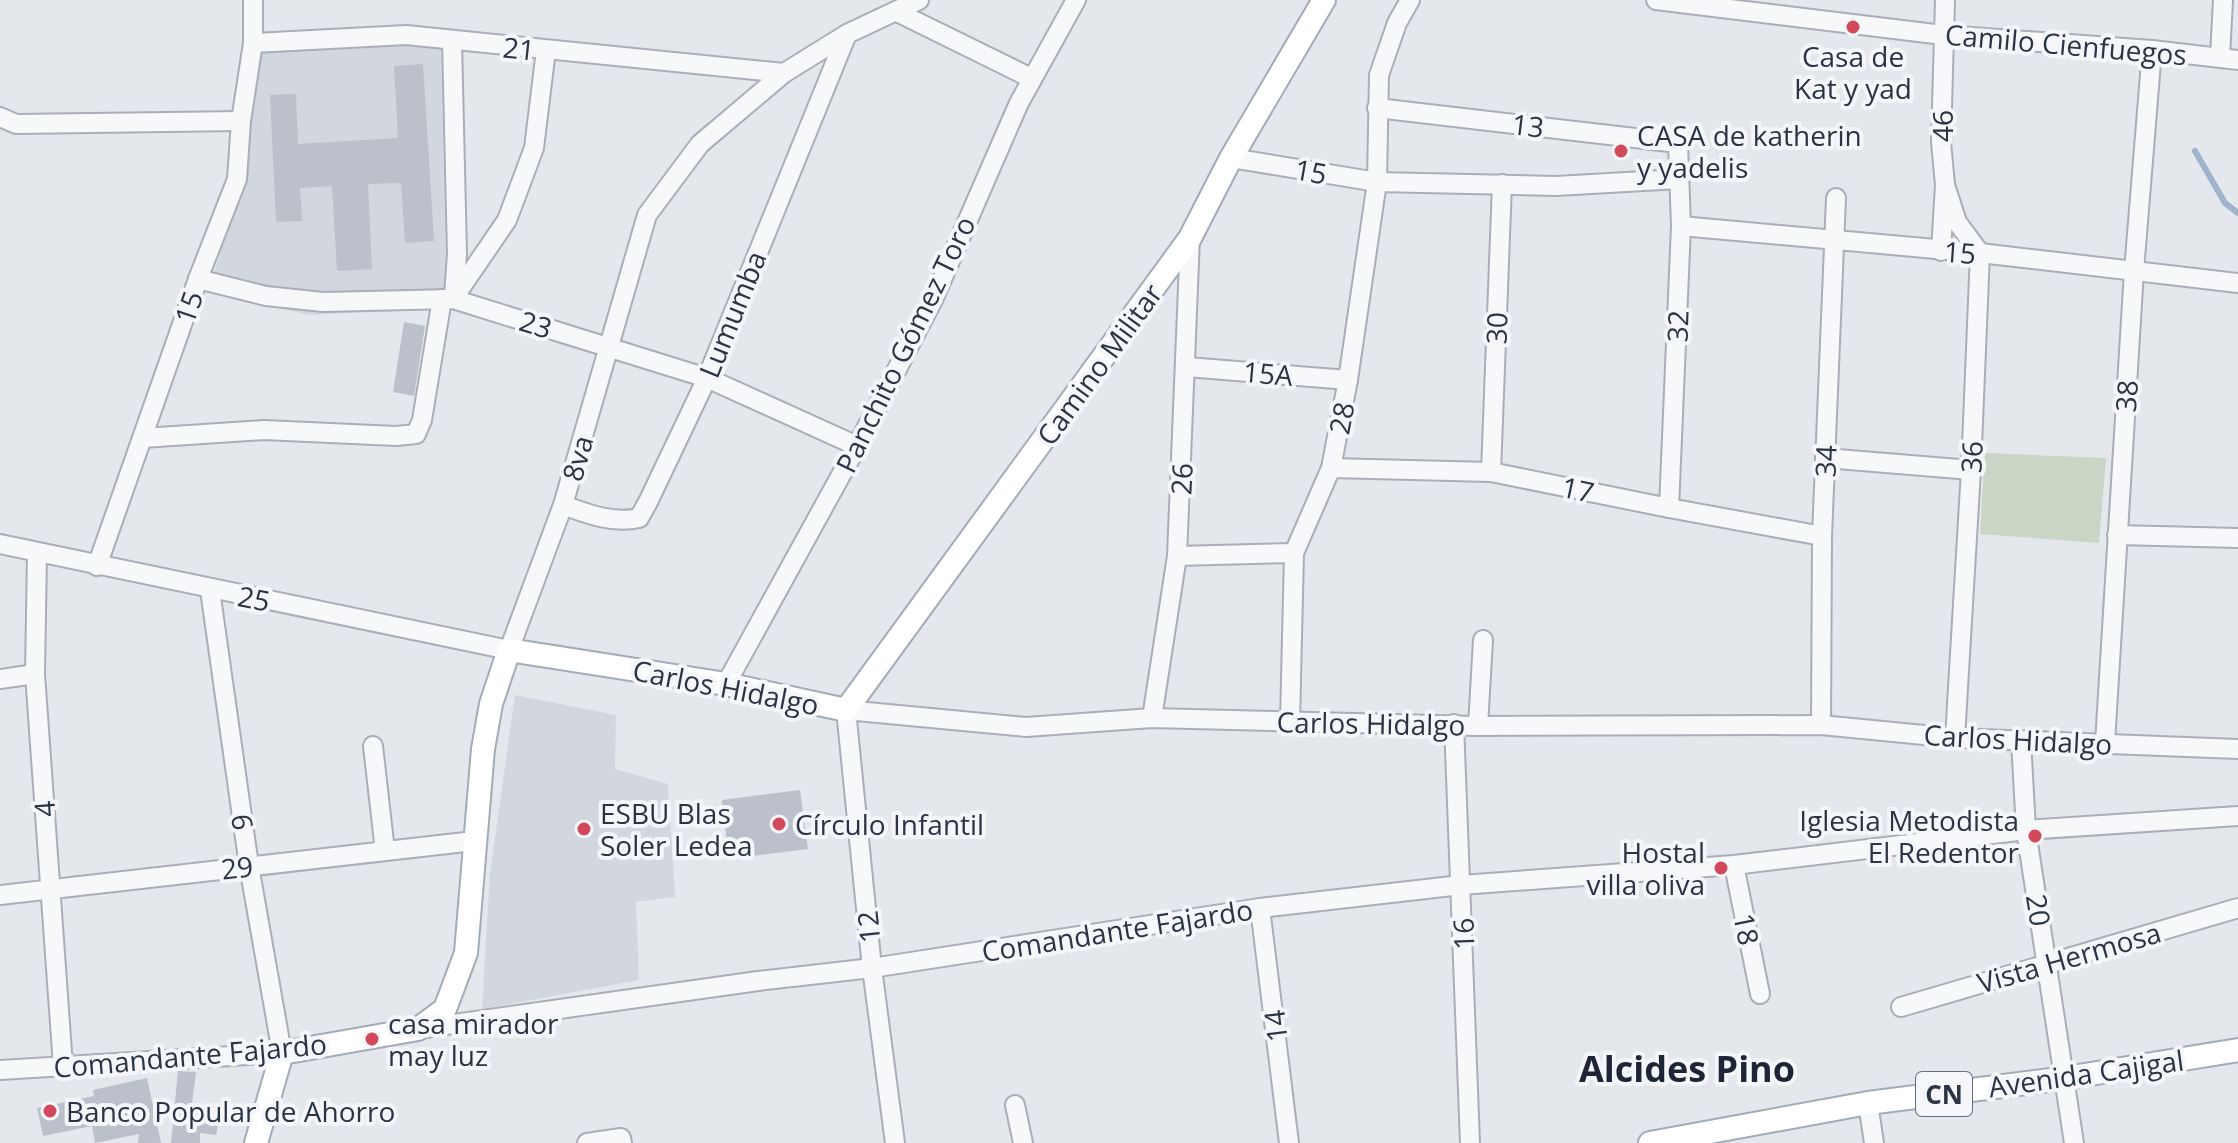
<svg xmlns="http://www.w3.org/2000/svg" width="2238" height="1143" font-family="'Open Sans',sans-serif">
<rect width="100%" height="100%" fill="#e4e7ec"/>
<g fill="#d2d6de">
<path d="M404 41 441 43 447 308 309 315 209 290 243 177 258 49Z"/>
<path d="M515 695 616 715 615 769 668 784 675 897 636 902 639 980 482 1009 490 874Z"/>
</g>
<path fill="#c9d6c5" d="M1985 453 2106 458 2099 543 1980 534Z"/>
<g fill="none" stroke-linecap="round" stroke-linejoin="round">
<path stroke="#9fb4cc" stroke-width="6" d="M2195 151 2225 203 2238 213"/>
</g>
<g fill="#bbc0ca">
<path d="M423 64 434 241 405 243 401 183 368 184 372 269 337 271 332 186 300 188 302 221 276 222 270 95 296 94 298 144 398 138 394 66Z"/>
<path d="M404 322 425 326 414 396 393 392Z"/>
<path d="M800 790 808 849 729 859 722 800Z"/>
<path d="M178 1071 196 1072 191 1111 220 1114 216 1135 200 1133V1143H171Z"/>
<path d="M147 1078 161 1143H138L139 1134 95 1143 92 1126 43 1136 37 1108 94 1096 93 1090Z"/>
</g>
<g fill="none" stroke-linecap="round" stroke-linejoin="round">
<g stroke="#a9aeb7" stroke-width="22">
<g id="minor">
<path d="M1656 0 1943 35 2152 50 2238 60"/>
<path d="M897 12 1031 78"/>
<path d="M452 41 457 254 454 296"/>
<path d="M253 43 406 35 784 73"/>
<path d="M2220 57 2223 0"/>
<path d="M1377 108 1678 143 1681 226 1669 508"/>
<path d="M0 117 16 124 241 121"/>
<path d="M1231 158 1377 182 1556 186 1679 179"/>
<path d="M1945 185 1957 222 1980 253 1971 470 1955 738"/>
<path d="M1681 226 1980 253 2238 283"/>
<path d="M1941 251 1945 185 1941 142 1945 0"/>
<path d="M198 279 266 296 323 302 453 299 707 378 857 446"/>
<path d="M453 299 507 220 534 148 546 50"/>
<path d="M1187 367 1348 380"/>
<path d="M143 438 264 430 396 436 416 434 422 420 442 299"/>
<path d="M1825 458 1971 470"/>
<path d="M1331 468 1491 472 1669 508 1822 536"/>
<path d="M1491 472 1502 184"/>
<path d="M563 505C587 514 614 524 639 518L648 502 707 378 847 34"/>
<path d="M2117 535 2238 538"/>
<path d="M0 544 509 650 563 505 647 215 700 144 784 73 847 34 919 0"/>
<path d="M37 553 35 674 63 1066"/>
<path d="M1177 556 1294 553"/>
<path d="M97 566 198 279 237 179 241 121 253 43V0"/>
<path d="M0 679 35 674"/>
<path d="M726 684 857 446 933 300 1019 103 1076 0"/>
<path d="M1152 718 1177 556 1190 238"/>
<path d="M1290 722 1294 553 1331 468 1348 380 1377 182 1379 75 1397 23 1410 0"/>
<path d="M1454 724 1470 1143"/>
<path d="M1821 725 1822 536 1836 198"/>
<path d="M1478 726 1483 640"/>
<path d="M2021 740 2026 830 2074 1143"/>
<path d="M2105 743 2134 271 2152 50"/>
<path d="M373 746 385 851"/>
<path d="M1734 865 1760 994"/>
<path d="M0 895 474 841"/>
<path d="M1260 908 1289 1143"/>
<path d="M1901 1007 2238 908"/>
<path d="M418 1029 758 981 872 968 1260 908 1461 885 1734 865 2026 830 2238 816"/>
<path d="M0 1070 282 1053 249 866 210 590"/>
<path d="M1868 1103 1874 1143"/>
<path d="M1015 1105 1023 1143"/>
<path d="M587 1143 621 1138 622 1143"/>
<path d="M895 1143 872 968 846 710 1026 727 1152 718 1478 726 1821 725 1955 738 2238 749"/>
</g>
</g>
<g stroke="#a3abb8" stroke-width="26">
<g id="major">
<path d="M256 1143 282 1053 418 1029 445 1009 466 953 483 749 491 704 509 650 726 684 846 710 1190 238 1231 158 1324 0"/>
<path d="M1650 1143 1868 1103 2066 1078 2238 1050"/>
</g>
</g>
<use href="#minor" stroke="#f7f8fa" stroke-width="18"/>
<use href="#major" stroke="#fff" stroke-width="22"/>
</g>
<g fill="#d1495b" stroke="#f4f6f9" stroke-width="3">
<circle cx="1853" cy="27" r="8"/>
<circle cx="1621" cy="151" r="8"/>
<circle cx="779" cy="824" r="8"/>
<circle cx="584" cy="829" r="8"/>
<circle cx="2035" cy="836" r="8"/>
<circle cx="1721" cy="868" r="8"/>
<circle cx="372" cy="1039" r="8"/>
<circle cx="50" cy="1111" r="8"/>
</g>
<g text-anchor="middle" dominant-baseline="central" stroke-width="8" stroke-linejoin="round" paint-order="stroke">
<rect fill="#f4f6f9" stroke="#676e7b" stroke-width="2" x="1916" y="1072" width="56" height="44" rx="6"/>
<g font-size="26" font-weight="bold" fill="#2b3445">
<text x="1944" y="1094">CN</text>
</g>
<g font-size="28" fill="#2b3445" stroke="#f4f6f9">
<text transform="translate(2066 44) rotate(5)">Camilo Cienfuegos</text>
<text transform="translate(519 48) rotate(6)">21</text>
<text transform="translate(1528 125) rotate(7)">13</text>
<text transform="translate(1942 126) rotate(-90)">46</text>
<text transform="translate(1311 171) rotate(10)">15</text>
<text transform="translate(1960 252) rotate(4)">15</text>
<text transform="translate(188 307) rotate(-71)">15</text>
<text transform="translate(732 314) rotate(-68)">Lumumba</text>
<text transform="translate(536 324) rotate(17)">23</text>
<text transform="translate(1677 326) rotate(-88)">32</text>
<text transform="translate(1496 328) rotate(-88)">30</text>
<text transform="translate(905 344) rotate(-64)">Panchito Gómez Toro</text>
<text transform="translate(1099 364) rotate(-54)">Camino Militar</text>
<text transform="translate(1268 373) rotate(5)">15A</text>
<text transform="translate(2126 396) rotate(-86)">38</text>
<text transform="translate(1341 418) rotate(-79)">28</text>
<text transform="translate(1971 457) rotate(-87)">36</text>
<text transform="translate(577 458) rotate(-74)">8va</text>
<text transform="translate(1825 461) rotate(-88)">34</text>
<text transform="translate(1181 479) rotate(-87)">26</text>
<text transform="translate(1578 489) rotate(12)">17</text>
<text transform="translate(254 598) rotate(11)">25</text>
<text transform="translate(726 687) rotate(11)">Carlos Hidalgo</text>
<text transform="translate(1371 723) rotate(1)">Carlos Hidalgo</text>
<text transform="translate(2018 739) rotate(3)">Carlos Hidalgo</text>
<text transform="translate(44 809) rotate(-94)">4</text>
<text transform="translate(243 822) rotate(82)">6</text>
<text transform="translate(237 867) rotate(-7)">29</text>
<text transform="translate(2039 910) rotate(81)">20</text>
<text transform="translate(868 927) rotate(-96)">12</text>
<text transform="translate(1747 929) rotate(79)">18</text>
<text transform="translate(1117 930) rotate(-9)">Comandante Fajardo</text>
<text transform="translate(1463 934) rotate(-92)">16</text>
<text transform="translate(2069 957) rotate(-16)">Vista Hermosa</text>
<text transform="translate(1275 1026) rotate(-97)">14</text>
<text transform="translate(190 1055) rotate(-5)">Comandante Fajardo</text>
<text transform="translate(2086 1073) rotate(-8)">Avenida Cajigal</text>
</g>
<g font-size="28" fill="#2b3445" stroke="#f4f6f9" text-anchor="start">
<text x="1853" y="56" text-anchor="middle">Casa de<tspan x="1853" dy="32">Kat y yad</tspan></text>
<text x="1637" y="135">CASA de katherin<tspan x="1637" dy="32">y yadelis</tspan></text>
<text x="600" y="813">ESBU Blas<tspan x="600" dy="32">Soler Ledea</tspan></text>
<text x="2019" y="820" text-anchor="end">Iglesia Metodista<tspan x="2019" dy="32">El Redentor</tspan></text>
<text x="795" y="824">Círculo Infantil</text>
<text x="1705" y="852" text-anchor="end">Hostal<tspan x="1705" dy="32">villa oliva</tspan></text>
<text x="388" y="1023">casa mirador<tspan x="388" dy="32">may luz</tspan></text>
<text x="66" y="1111">Banco Popular de Ahorro</text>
</g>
<g font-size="36" font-weight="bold" fill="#1d2536" stroke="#f4f6f9">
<text x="1687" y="1068">Alcides Pino</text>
</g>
</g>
</svg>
